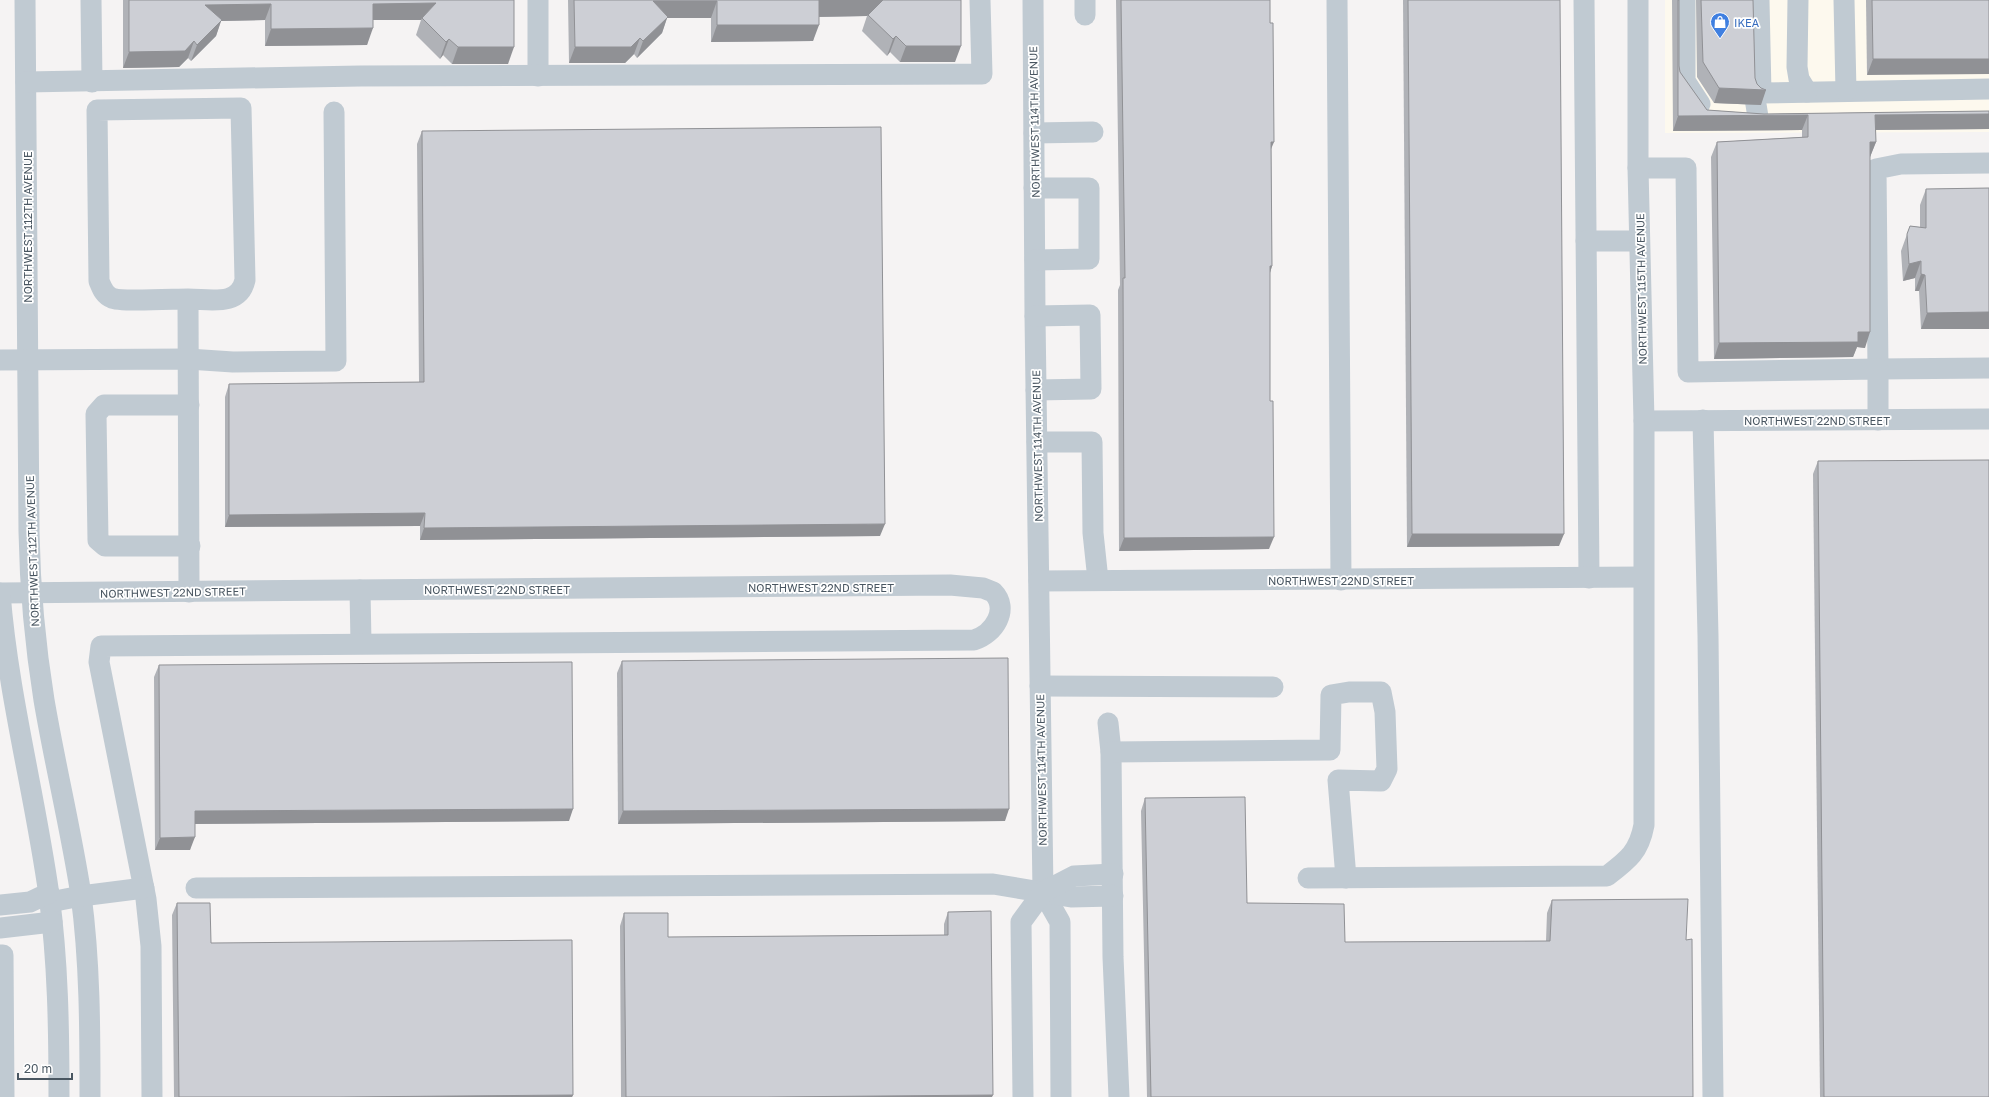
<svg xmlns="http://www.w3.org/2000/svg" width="1989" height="1097" font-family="'Golos Text',sans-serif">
<rect width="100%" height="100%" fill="#f5f3f3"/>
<path fill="#fdf9ee" d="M1665 0H1989V132L1665 133Z"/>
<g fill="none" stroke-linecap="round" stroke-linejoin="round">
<g stroke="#c0cad2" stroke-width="21">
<path d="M25 0 29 532C30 588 35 644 44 700 55 765 71 830 81 895 90 962 90 1030 90 1097"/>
<path d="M91 0 92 82"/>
<path d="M538 0V76"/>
<path d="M1033 0 1035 316 1043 892 1060 922 1061 1097"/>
<path d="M1337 0 1341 580"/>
<path d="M1584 0 1589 578"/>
<path d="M1685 0V81L1700 104"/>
<path d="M1759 0 1761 93 1989 89"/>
<path d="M1798 0 1797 67 1799 79 1807 92"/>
<path d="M1844 0 1846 91"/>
<path d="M1085 15V0"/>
<path d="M1752 80 1758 117"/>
<path d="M26 82 360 76 982 74 980 0"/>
<path d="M1034 133 1093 132"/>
<path d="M1989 163 1901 164 1876 169 1878 369 1989 368"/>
<path d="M1638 168H1686L1688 372 1878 369V420"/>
<path d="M1034 188H1089V259L1035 260"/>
<path d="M1586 241H1639"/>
<path d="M188 299C210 299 239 307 245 280L241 108 97 110 99 281C102 288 104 295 112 298 120 302 175 299 188 299L189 592"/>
<path d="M1035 316 1090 315 1091 389 1036 390"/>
<path d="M0 360 188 359 233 362 336 361 334 112"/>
<path d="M189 405H104L96 414 98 540 105 546H190"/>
<path d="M1703 420 1708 636 1713 1097"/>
<path d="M1644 421 1989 419"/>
<path d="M1037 442H1092L1093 533 1098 580"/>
<path d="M1039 581 1643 577"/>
<path d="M360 590 361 643"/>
<path d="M0 593 950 585 983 588 993 592C1010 609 994 634 974 640L101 646 99 662 146 899 151 946 152 1097"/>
<path d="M0 593C8 695 35 794 49 895 58 962 59 1029 59 1097"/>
<path d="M1040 686 1273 687"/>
<path d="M1108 723 1111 752 1113 957 1119 1097"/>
<path d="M1111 752 1330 750 1331 695 1349 692H1381L1385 712 1387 769 1381 781 1338 780 1346 878"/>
<path d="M1308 878 1607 876C1628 860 1639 852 1644 825V421L1638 168V0"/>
<path d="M196 888 993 884 1071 897 1113 896"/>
<path d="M50 902 81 896 144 888"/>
<path d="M0 905 30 902 49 893"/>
<path d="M0 928 52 922"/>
<path d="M0 955H3L4 1097"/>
<path d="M1023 1097 1021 922 1043 892 1074 876 1113 874"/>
</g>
</g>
<g fill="#b0b2b7">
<path d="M123 0H514L508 64H452L443 55 440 59 416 35 421 20H373L367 45 265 46V20L221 21 216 36 191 61 188 58 179 67 123 68Z"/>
<path d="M568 0H961L955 62H900L890 52 887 56 862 31 867 16 819 17 813 41 711 42V18H667L662 33 637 58 634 54 625 63H569Z"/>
<path d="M1116 0H1270L1272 266 1270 273 1269 549 1119 551 1118 290 1120 285Z"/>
<path d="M1403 0H1560L1559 546 1407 547Z"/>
<path d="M1672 0H1679V66L1680 72 1707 110 1764 114 1989 111V129L1875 130 1876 142 1870 157 1865 348 1857 347 1853 357 1714 359 1711 157 1717 142 1802 137V130L1673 131Z"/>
<path d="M1696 0H1753L1755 78 1761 105 1714 103 1697 77Z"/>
<path d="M1866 0H1989L1867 75Z"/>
<path d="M422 131 880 536 420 540V526L225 527V397L229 384 419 382 417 144Z"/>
<path d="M1989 188V329H1921L1919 291H1915V278L1903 281 1901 251 1910 226 1920 227V205L1926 189Z"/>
<path d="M1818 461 1989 1097H1820L1813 474Z"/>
<path d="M622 661 1005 821 618 824 617 673Z"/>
<path d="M159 665 569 821 195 824 190 850H155L154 677Z"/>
<path d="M1145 798 1247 903 1345 942 1546 941 1547 913 1552 900 1686 940 1693 1097H1147L1141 811Z"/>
<path d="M177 903 211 943 573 1095 572 1097H174L172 915Z"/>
<path d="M948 912 992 1097H621L620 926 624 913 668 937 944 935V924Z"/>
</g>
<g fill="#909195">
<path d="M819 0H883L867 16 813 17Z"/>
<path d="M653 1H717L711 18H667L662 33 637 58 643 41Z"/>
<path d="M436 3 422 18 421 20H367L373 4Z"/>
<path d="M271 4 265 20 221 21 216 36 191 61 197 45 205 5Z"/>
<path d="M717 25H819L813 41 711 42Z"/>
<path d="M373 28 367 45 265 46 271 29Z"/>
<path d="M896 36 890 52 887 56 893 39Z"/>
<path d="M640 38 634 54 625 63H569L575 47Z"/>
<path d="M449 39 443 55 440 59 446 42Z"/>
<path d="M194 41 188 58 179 67 123 68 129 52Z"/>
<path d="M906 46H961L955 62H900Z"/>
<path d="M458 47H514L508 64H452Z"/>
<path d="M1873 59H1989V74L1867 75Z"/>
<path d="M1719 88 1766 90 1761 105 1714 103Z"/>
<path d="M1989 114V129L1869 130 1875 115Z"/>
<path d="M1808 115 1802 130 1673 131 1678 116Z"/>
<path d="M1271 142H1274L1269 154Z"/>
<path d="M1870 142H1876L1870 157H1864Z"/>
<path d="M1921 261 1915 278 1903 281 1909 264Z"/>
<path d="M1270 266H1272L1268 279Z"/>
<path d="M1921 274 1925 275 1919 291H1915Z"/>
<path d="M1989 312V329H1921L1927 313Z"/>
<path d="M1858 332H1870L1865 348 1857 347 1853 357 1714 359 1719 343Z"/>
<path d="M425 513 420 526 225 527 229 515Z"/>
<path d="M885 524 880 536 420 540 424 528Z"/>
<path d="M1412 534H1564L1559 546 1407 547Z"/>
<path d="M1274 537 1269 549 1119 551 1124 538Z"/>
<path d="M573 809 569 821 190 824 195 811Z"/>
<path d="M1009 809 1005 821 618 824 623 811Z"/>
<path d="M195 837 190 850H155L160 838Z"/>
<path d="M573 1095 572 1097H340Z"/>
<path d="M993 1095 992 1097H768Z"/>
</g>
<g fill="#cdcfd5" stroke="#909195">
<path d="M129 0H514V47H458L449 39 446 42 422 18 436 3 373 4V28L271 29V4L205 5 222 20 197 45 194 41 185 51 129 52Z"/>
<path d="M574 0H845H819V25H717V1H653L668 17 643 41 640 38 631 47H575Z"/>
<path d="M883 0H961V46H906L896 36 893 39 868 15Z"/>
<path d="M1121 0H1270V23H1273L1274 142H1271L1272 266H1270V401H1273L1274 537 1124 538 1123 278H1125Z"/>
<path d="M1408 0H1560L1564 534H1412Z"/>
<path d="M1678 0H1679V66L1680 72 1707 110 1764 114 1989 111V114L1875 115 1876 142H1870V332H1858V342L1719 343 1717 142 1808 137V115L1678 116Z"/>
<path d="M1701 0H1753L1755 78 1757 84 1761 88 1766 90 1719 88 1703 62Z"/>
<path d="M1872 0H1989V59H1873Z"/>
<path d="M881 127 885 524 424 528 425 513 229 515V384L424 382 422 131Z"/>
<path d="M1989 188V312L1927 313 1925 275 1921 274V261L1909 264 1907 234 1910 226 1926 228V189Z"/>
<path d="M1989 460V1097H1824L1818 461Z"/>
<path d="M1008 658 1009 809 623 811 622 661Z"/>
<path d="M572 662 573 809 195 811V837L160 838 159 665Z"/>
<path d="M1245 797 1247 903 1344 904 1345 942 1550 941 1552 900 1688 899 1686 940 1692 939 1693 1097H1151L1145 798Z"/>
<path d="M177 903H210L211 943 572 940 573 1095 340 1097H179Z"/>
<path d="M991 911 993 1095 768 1097H626L624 913H668V937L948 935V912Z"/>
</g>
<defs>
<g id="shop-pin" transform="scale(1)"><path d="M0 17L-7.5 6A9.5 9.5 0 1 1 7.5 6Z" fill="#3f7fe0" stroke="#fff"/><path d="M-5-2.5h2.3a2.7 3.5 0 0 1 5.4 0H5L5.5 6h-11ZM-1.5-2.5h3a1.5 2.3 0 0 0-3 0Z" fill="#fff"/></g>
</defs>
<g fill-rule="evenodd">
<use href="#shop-pin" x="1720" y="22"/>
</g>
<g text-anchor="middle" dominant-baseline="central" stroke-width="3.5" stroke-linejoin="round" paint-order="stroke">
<g font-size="11" fill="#366cbe" stroke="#fff" text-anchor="start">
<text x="1734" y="22">IKEA</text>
</g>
<g font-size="11" fill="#495661" stroke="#fff">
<text transform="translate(1034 122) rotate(-91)">NORTHWEST 114TH AVENUE</text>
<text transform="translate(27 227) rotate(-90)">NORTHWEST 112TH AVENUE</text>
<text transform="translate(1641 289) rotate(-91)">NORTHWEST 115TH AVENUE</text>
<text x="1817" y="420">NORTHWEST 22ND STREET</text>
<text transform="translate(1037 446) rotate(-91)">NORTHWEST 114TH AVENUE</text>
<text transform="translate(32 551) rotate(-92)">NORTHWEST 112TH AVENUE</text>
<text x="1341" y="580">NORTHWEST 22ND STREET</text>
<text x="821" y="587">NORTHWEST 22ND STREET</text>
<text x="497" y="589">NORTHWEST 22ND STREET</text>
<text transform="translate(173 592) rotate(-1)">NORTHWEST 22ND STREET</text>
<text transform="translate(1041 770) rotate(-91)">NORTHWEST 114TH AVENUE</text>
</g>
</g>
<path d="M18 1073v6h54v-6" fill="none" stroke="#495661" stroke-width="2"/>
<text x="24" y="1073" font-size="12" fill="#495661" stroke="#ffffff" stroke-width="3" paint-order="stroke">20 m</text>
</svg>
